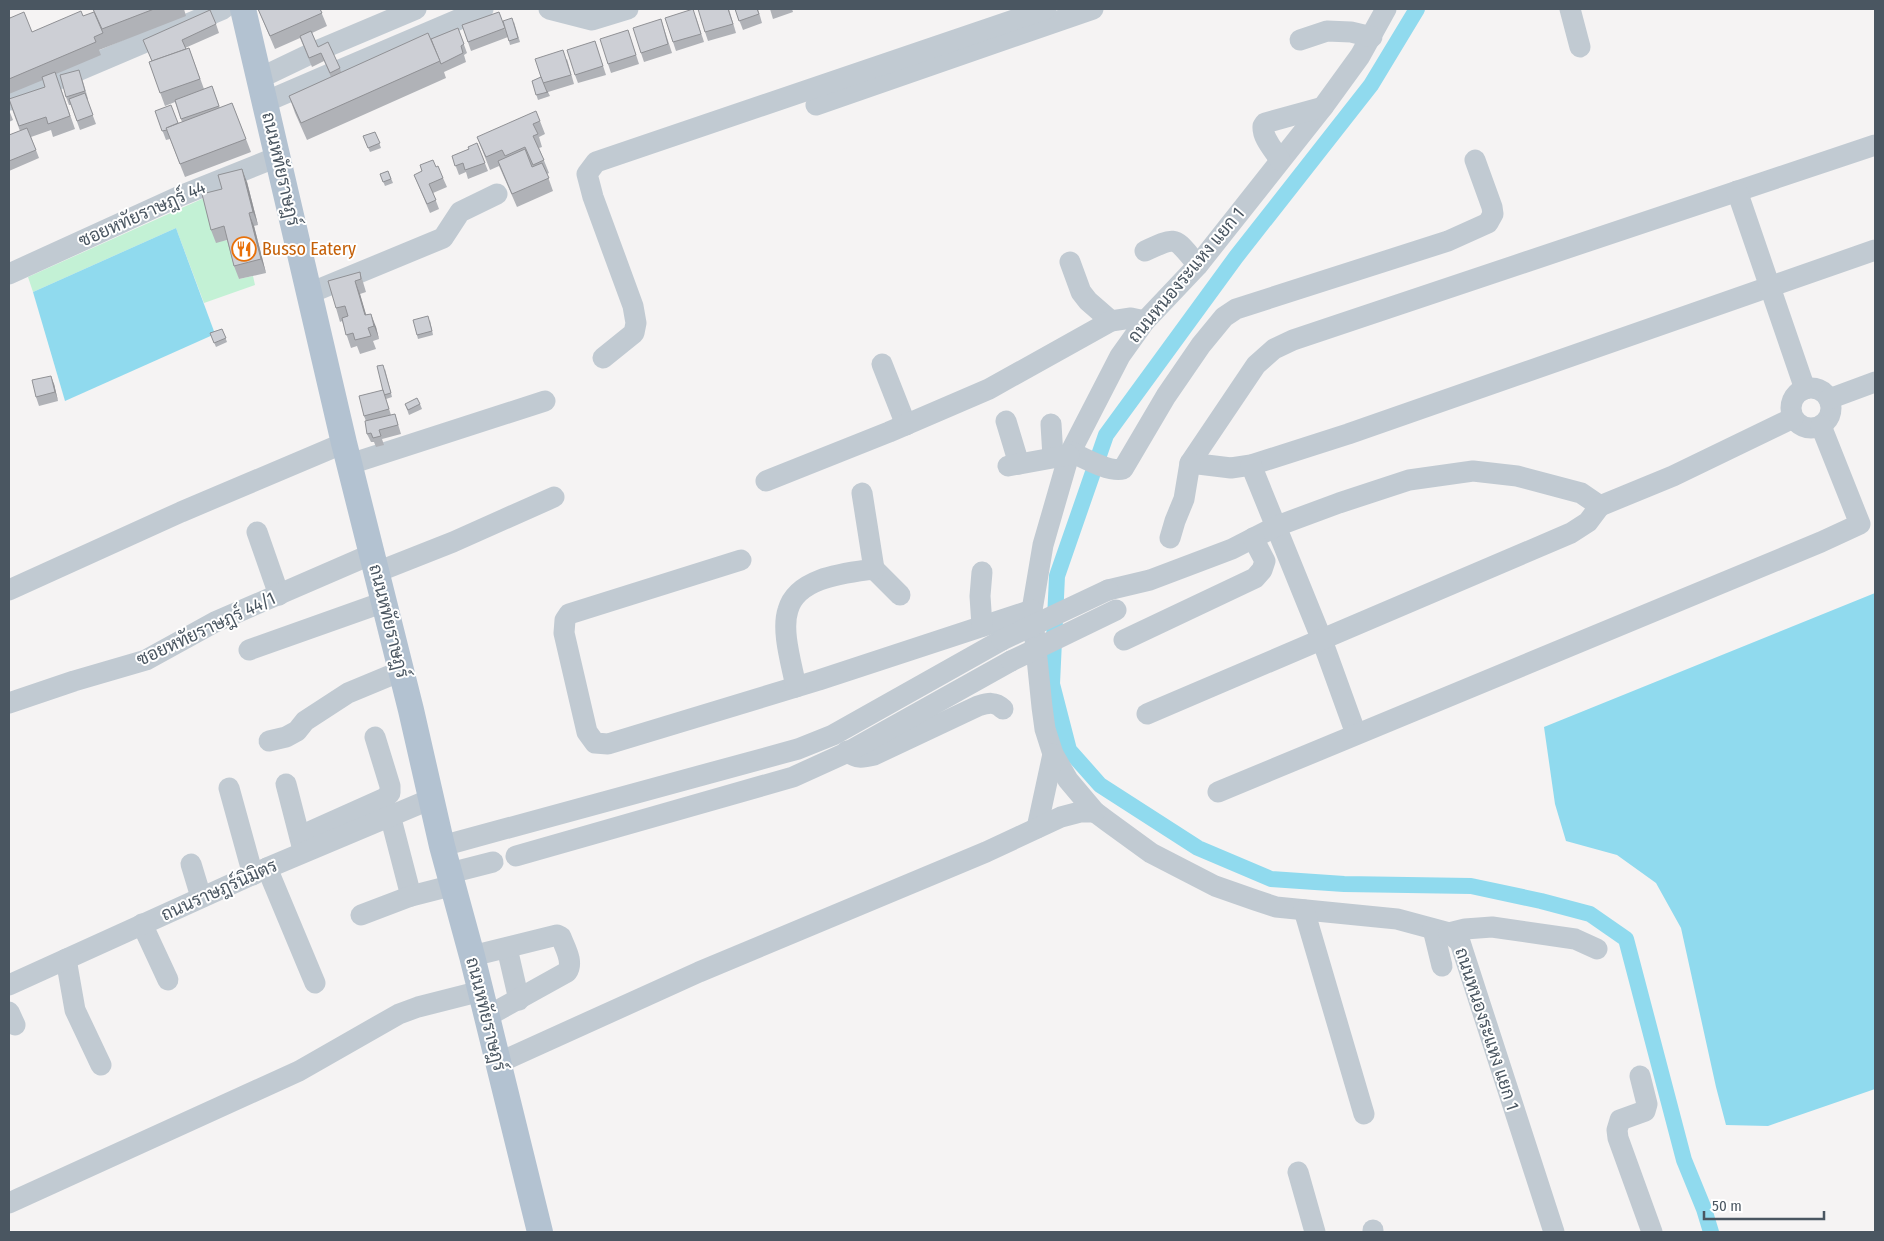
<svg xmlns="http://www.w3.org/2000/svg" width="1884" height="1241" font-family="'Fira Sans Condensed',Sarabun,sans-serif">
<rect width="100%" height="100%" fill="#f5f3f3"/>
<path fill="#c3f1d5" d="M204 198 216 242 228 240 239 279 253 276 255 285 204 303 176 228 33 292 28 277Z"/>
<g fill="#90daee">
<path d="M176 228 215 334 65 401 33 292Z"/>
<path d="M1875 593V1089L1768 1126 1726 1125 1716 1087 1681 928 1656 883 1617 855 1566 841 1555 804 1544 727Z"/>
</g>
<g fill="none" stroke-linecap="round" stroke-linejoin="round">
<path stroke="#90daee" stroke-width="16" d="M1417 9 1371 85 1236 257 1106 435 1057 576 1052 684 1069 750 1100 785 1198 848 1271 879 1344 884 1471 886 1541 901 1590 914 1626 939 1684 1160 1704 1209 1711 1232"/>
<g stroke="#c1cad2" stroke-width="21">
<path d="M549 9 592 20 628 9"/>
<path d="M1386 9 1360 56 1323 107 1198 265 1145 321 1120 356 1069 455 1043 545 1032 610 1042 707 1045 729 1053 754 1068 780 1095 812 1107 821 1151 853 1215 886 1255 900 1276 907 1397 919 1449 933 1460 942 1554 1232"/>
<path d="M1570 9 1580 47"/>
<path d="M1300 40 1327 31 1351 32 1372 37"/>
<path d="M319 50 416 9"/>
<path d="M340 70 483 9"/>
<path d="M260 78 308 55"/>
<path d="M9 100 223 9"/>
<path d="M265 102 330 74"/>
<path d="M816 105 1093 9"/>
<path d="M1875 145 1293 340 1274 349 1256 365 1190 463 1231 468 1251 465 1348 434 1875 250"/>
<path d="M1280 160C1274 150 1262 138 1263 126L1265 123 1323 107"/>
<path d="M1737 191 1805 389"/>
<path d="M1145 251C1179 235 1174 238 1198 265"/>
<path d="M1070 262 1081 292 1088 301 1111 321"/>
<path d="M9 274 180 196 277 157"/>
<path d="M310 293 443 238 460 212 497 194"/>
<path d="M603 358 634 333 636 323 633 306 593 197 587 174 596 162 1046 9"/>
<path d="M882 364 906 425"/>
<circle cx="1811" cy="408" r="20"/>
<path d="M1829 399 1875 382"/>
<path d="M1006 421 1019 464"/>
<path d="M1051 424 1053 457"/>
<path d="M1071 452C1082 457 1110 473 1123 469L1166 396 1201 345 1224 317 1236 309 1448 241 1488 223 1493 214 1492 207 1475 160"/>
<path d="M350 464 545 401"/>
<path d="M1251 465 1322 640 1356 734"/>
<path d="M1008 466 1069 455"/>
<path d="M766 481 889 432 989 389 1111 321 1131 318 1145 321"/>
<path d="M257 532 279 595"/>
<path d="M1170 538 1175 521 1184 499 1190 463"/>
<path d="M741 560 569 614 565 620 564 633 587 732 595 743 608 744 819 680 1032 610"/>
<path d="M874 569 900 595"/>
<path d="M377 572 453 542 554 497"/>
<path d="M9 590 181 512 344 443"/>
<path d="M1108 590 1150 580 1232 549 1277 526 1339 503 1409 480 1473 471 1517 476 1581 493 1600 506 1673 476 1793 418"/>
<path d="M982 626 980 596 982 572"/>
<path d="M1124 640 1255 578 1262 570 1265 561 1253 538"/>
<path d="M249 650 384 602"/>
<path d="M796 687C792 665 781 631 788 610 797 577 846 573 874 569L862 493"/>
<path d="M9 703 74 681 146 660 215 622 372 554"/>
<path d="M1147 714 1571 533 1588 522 1600 506"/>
<path d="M269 741 286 737 297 731 305 721 348 693 401 671"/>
<path d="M847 751C856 759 862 758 874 755L978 706C988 703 995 701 1003 709"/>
<path d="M286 784 303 850"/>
<path d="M229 788 253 875"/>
<path d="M1218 792 1821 542 1860 524 1821 426"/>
<path d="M390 815 411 896"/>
<path d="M1037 828 1053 754"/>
<path d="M300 836 385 798 390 793V786L375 737"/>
<path d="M442 846 798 749 833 735 1002 640"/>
<path d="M516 856 793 777 848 752 1011 661"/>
<path d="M191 864 201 897"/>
<path d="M267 868 315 983"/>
<path d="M450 873 493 862"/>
<path d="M1304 910 1364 1114"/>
<path d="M361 915 411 896 454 885"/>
<path d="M142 924 168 980"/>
<path d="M1433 929 1442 966"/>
<path d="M1449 933 1465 929 1492 927 1575 939 1597 949"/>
<path d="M507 948 519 1000"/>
<path d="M472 956 557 935 561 937C565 948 574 962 567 972L486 1017"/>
<path d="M66 959 75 1010 101 1065"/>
<path d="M9 985 267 868 431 799"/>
<path d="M9 1012 15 1025"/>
<path d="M498 1063 699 972 986 852 1061 817 1080 812H1095"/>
<path d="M1640 1076 1647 1104 1645 1111 1620 1120 1617 1130 1618 1138 1652 1232"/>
<path d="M1298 1172 1315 1232"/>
<path d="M9 1203 299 1071 399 1014 418 1007 481 991"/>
<path d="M1373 1230V1232"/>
</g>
<path stroke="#b3c2d1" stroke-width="26" d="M243 9 344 443 411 710 442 846 472 956 540 1232"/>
<g stroke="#c1cad2" stroke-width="21">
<path d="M1002 640 1108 590"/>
<path d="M1011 661 1116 610"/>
</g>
</g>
<g fill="#b0b2b7">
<path d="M93 9H184L186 16 99 50 101 55 56 74 75 129 53 137 51 130 31 137 39 158 9 171V135L20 131 9 101 45 87 43 80 9 94V15L10 18 32 32 83 16 95 15Z"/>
<path d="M258 9H320L327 26 312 33 318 47 340 68 341 72 431 39 458 28 467 53 464 55 466 62 444 72 446 78 307 140 295 113 289 96 331 77 324 61 312 67 300 38 275 49Z"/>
<path d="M729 9 736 33 708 41 705 32Z"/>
<path d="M735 9H758L762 23 743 30Z"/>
<path d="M770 9H792L793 12 773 19Z"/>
<path d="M499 12 505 30 514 22 520 42 510 45 508 37 471 51 462 25Z"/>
<path d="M696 17 704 42 676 51 673 42Z"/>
<path d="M661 19 672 53 644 62 641 53Z"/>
<path d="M216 24 219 33 185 48 186 49 189 48 204 89 212 86 220 108 232 103 251 152 185 177 170 139 166 140 155 111 178 123 182 122 175 102 165 106 149 62 152 61 143 40Z"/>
<path d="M628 30 639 64 611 73 608 64Z"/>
<path d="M595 41 606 75 578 83 575 75Z"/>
<path d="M567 59 574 84 548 92 550 96 538 100 532 81 541 77Z"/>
<path d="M82 78 88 99 87 100 96 124 80 130 71 105H69L66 97Z"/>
<path d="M9 110 13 120 9 122Z"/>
<path d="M540 121 545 134 539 137 542 147 539 148 549 173 547 174 553 191 517 207 499 166 490 170 477 137Z"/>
<path d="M375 132 381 148 370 152 363 136Z"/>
<path d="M477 143 488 171 468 179 466 172 459 175 452 156 469 149Z"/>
<path d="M420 165 436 167 443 178 447 187 433 193 439 209 430 213 414 175 422 171Z"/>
<path d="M388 171 393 183 385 186 380 174Z"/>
<path d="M247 182 258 225 254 226 266 273 239 279 234 266 227 240 216 243 211 230Z"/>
<path d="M360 272 366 292 360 294 366 315 376 327 379 339 373 341 376 349 360 354 357 346 351 348 342 321 340 322 336 308Z"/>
<path d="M430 320 433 335 418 339 417 335Z"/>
<path d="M222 329 227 342 216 347 210 333Z"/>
<path d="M385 369 392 397 386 399 391 415 395 414 401 434 382 439 384 445 376 447 374 442H371L367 434 366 421 364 416 383 390Z"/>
<path d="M54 384 58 401 39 406 36 397Z"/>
<path d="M405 404H420L422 409 409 415Z"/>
</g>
<g fill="#909195">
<path d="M242 169 247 182 258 225 253 212Z"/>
<path d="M249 213 254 226 266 273 261 259Z"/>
<path d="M355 281 360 294 370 328 365 315Z"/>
<path d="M371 314 376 327 379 339 374 326Z"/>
<path d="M51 376 54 384 58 401 55 392Z"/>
</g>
<g fill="#cdcfd5" stroke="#909195">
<path d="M93 9H154L102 29Z"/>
<path d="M258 9H320L322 13 270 36Z"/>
<path d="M693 9 701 34 673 42 665 18Z"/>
<path d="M698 9H728L733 24 705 32Z"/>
<path d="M735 9H757L759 14 739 21Z"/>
<path d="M210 10 216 24 182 40 186 49 152 61 143 40Z"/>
<path d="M81 11 83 16 94 12 103 33 94 37 96 42 9 79V15L10 18 24 12 32 32Z"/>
<path d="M499 12 505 28 468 42 462 25Z"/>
<path d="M512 18 518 38 509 41 503 21Z"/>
<path d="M661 19 668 44 641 53 633 28Z"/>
<path d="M458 28 464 44 461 46 463 53 441 64 431 39Z"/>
<path d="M628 30 636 55 608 64 600 39Z"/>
<path d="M311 31 318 47 328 42 340 68 330 73 321 53 309 58 300 36Z"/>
<path d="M428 33 440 61 301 123 289 96Z"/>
<path d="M595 41 603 66 575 75 567 50Z"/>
<path d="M189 48 200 79 160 93 149 62Z"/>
<path d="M563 50 571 75 543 83 535 59Z"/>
<path d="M79 70 85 91 66 97 60 75Z"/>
<path d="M55 72 70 116 48 124 46 117 19 126 9 99 45 87 42 77Z"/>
<path d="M541 77 547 92H548L536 95 532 81Z"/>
<path d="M212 86 219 106 181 119 175 100Z"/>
<path d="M85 93 93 115 77 121 69 99Z"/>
<path d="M232 103 246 139 180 164 166 128Z"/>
<path d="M171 105 178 123 166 128 167 130 162 131 155 111Z"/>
<path d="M536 111 540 121 533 124 538 134 533 136 544 160 533 165 525 147 505 156 502 150 486 157 477 137Z"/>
<path d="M27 128 36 150 9 161V135Z"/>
<path d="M375 132 380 143 368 148 363 136Z"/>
<path d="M477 143 485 163 465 170 463 163 455 166 452 156 469 149 468 147Z"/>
<path d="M525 149 532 167 542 163 549 178 512 194 498 161Z"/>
<path d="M433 160 436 167 438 166 443 178 429 184 436 200 427 204 414 175 422 171 420 165Z"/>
<path d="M242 169 253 212 249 213 261 259 234 266 224 226 211 230 202 194 222 189 218 175Z"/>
<path d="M388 171 391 179 383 182 380 174Z"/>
<path d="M360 272 361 279 355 281 365 315 371 314 374 326 368 328 371 336 355 340 353 333 346 335 342 318 348 316 345 306 336 308 328 281Z"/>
<path d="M428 316 432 331 417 335 413 320Z"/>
<path d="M222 329 226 338 214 343 210 333Z"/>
<path d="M383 365 391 393 384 395 377 366Z"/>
<path d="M51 376 55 392 36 397 32 380Z"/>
<path d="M383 390 389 409 364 416 359 396Z"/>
<path d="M417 398 420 404 408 410 405 404Z"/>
<path d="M395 414 398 425 379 430 381 436 373 438 371 433 367 434 365 421Z"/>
</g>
<defs>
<g id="restaurant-ring" transform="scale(1.25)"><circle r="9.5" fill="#fff" stroke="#e8710a" stroke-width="1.5"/><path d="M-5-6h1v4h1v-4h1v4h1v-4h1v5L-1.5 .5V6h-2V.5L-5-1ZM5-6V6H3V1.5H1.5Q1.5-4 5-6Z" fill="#e8710a"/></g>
</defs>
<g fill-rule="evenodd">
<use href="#restaurant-ring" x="244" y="249"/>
</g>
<g text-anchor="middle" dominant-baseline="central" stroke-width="4" stroke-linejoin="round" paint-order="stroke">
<g font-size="18" fill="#4a5661" stroke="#fff">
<text transform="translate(281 169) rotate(77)">ถนนหทัยราษฎร์</text>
<text transform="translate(142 214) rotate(-24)">ซอยหทัยราษฎร์ 44</text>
<text transform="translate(1186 275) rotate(-50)">ถนนหนองระแหง แยก 1</text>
<text transform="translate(389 621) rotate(76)">ถนนหทัยราษฎร์</text>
<text transform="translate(206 629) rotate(-25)">ซอยหทัยราษฎร์ 44/1</text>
<text transform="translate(219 890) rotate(-24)">ถนนราษฎร์นิมิตร</text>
<text transform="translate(486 1014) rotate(76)">ถนนหทัยราษฎร์</text>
<text transform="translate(1487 1029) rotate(72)">ถนนหนองระแหง แยก 1</text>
</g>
<g font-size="18" fill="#c56008" stroke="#fff" text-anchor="start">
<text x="262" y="249">Busso Eatery</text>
</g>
</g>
<rect width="1884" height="1241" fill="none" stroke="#4a5661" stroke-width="20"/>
<path d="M1704 1211v8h120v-8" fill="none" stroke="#4a5661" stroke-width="2.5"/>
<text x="1712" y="1211" font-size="15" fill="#4a5661" stroke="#ffffff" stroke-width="4" paint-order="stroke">50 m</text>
</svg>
